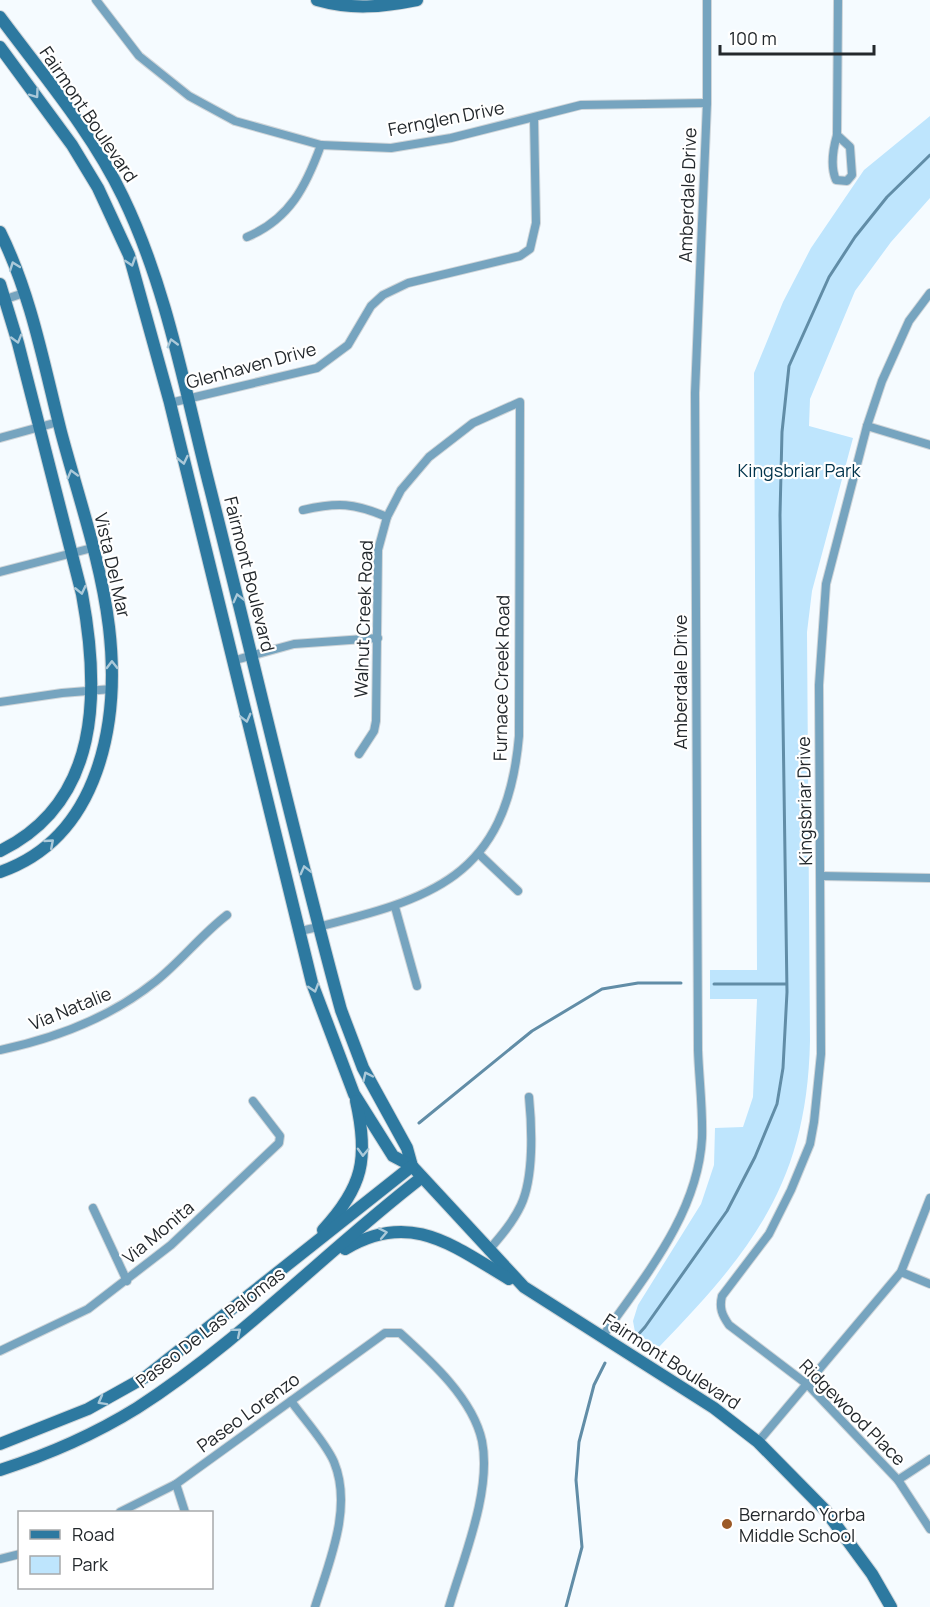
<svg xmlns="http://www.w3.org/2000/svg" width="930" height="1607" font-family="Manrope,sans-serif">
<rect width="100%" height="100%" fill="#f5fbff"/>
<path fill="#bee5fd" d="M930 116V198L891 242 855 291 810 399 809 426 853 438 812 591 807 632 810 1041C807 1182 753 1250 658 1348L635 1332 633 1321 638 1305 701 1204 714 1165 715 1128 743 1127 753 1097 757 999H710V970H757L754 373 783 302 811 248 864 170Z"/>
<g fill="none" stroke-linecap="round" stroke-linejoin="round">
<g stroke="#618da7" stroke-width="3">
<path d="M714 984H786"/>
<path d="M419 1123 532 1031 602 989 638 983H681"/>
<path d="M636 1337 645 1327 727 1211 755 1157 777 1104 783 1068 787 992 780 515 782 432 789 366 829 277 855 237 887 197 930 155"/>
<path d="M566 1607 582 1547 576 1480 579 1442 594 1385 605 1363"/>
</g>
<g stroke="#cfd5d9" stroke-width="10">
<g id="street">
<path d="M96 0 139 56 189 96 235 121 321 145 391 148 451 138 581 105 707 103"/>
<path d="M837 135 850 147 852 175 847 181 836 180C830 166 833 149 837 135L838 0"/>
<path d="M247 237C290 219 306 186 321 145"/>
<path d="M930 293 909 321 882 381 867 426 826 584 819 685 821 1054 814 1122 810 1144 791 1190 769 1234 722 1296C719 1308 722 1315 729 1325L808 1385 898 1480 930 1529"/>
<path d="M0 301 24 293"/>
<path d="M170 403 317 368 348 345 371 306 383 295 408 283 520 256 530 249 536 223 534 118"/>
<path d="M867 426 930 445"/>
<path d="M0 438 58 422"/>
<path d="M303 510C338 502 354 503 387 517"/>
<path d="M0 572 92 548"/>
<path d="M232 661 294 644 378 638"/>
<path d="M0 702 62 693 112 689"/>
<path d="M479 854 518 891"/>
<path d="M821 876 930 878"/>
<path d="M395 907 417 986"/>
<path d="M298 932C424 900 506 885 519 736L520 402 473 423 429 457 401 490 387 517 378 550 376 721 374 731 359 754"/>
<path d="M0 1050C57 1038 110 1018 156 981 181 961 201 935 227 915"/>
<path d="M93 1208 127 1281"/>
<path d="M488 1251C501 1236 513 1222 521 1205 534 1177 532 1127 529 1097"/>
<path d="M901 1272 930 1284"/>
<path d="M603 1336C644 1277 698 1214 702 1138 703 1109 699 1079 698 1050L695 393 707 103V0"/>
<path d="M0 1351 88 1309 171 1245 279 1143 280 1136 253 1101"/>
<path d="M291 1401C303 1418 326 1443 334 1462 353 1508 329 1562 315 1607"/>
<path d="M758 1442 901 1272 930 1198"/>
<path d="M898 1480 930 1459"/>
<path d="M176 1484 185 1512"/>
<path d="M120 1512 176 1484 385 1333H400C431 1361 473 1399 482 1441 492 1491 463 1559 449 1607"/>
<path d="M0 1559 20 1554"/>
</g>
</g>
<g stroke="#cfd5d9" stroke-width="14">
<g id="secondary">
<path d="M317 0C352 10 382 7 417 0"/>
<path d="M0 17C43 75 92 132 123 197 167 288 185 391 210 488 254 662 294 837 341 1010L363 1068 407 1148 412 1166 524 1287 714 1408 758 1442 825 1510 872 1574 891 1607"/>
<path d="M0 47 72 145 98 188 129 255 170 403 312 983 354 1094 393 1156 412 1166"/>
<path d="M0 232C31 294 44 365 61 432 78 496 101 561 109 627 120 720 101 837 0 872"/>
<path d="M0 284 18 343 82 594C100 691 101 802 0 851"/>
<path d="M323 1230C363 1187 369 1158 356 1101"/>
<path d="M345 1249C410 1210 452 1245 509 1279"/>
<path d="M0 1444 88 1409 147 1376 412 1166"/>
<path d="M0 1470C47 1455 95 1434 137 1408 240 1342 325 1252 421 1178"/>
</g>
</g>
<use href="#street" stroke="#76a4bf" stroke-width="8"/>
<use href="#secondary" stroke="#2d79a0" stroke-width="12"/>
</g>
<defs><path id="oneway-chevron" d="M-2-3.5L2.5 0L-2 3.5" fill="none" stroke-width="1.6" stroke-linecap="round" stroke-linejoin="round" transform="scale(1.5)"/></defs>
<g stroke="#abc9d9">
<use href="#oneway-chevron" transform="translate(35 94) rotate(54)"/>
<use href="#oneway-chevron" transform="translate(131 262) rotate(72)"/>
<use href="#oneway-chevron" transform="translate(14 266) rotate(-110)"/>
<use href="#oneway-chevron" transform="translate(17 339) rotate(74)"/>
<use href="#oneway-chevron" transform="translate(172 343) rotate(-105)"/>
<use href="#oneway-chevron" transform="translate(183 460) rotate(77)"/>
<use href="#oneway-chevron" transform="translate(72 474) rotate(-105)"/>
<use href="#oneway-chevron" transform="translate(81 590) rotate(77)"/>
<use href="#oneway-chevron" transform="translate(238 598) rotate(-104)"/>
<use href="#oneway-chevron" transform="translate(112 665) rotate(-91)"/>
<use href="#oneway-chevron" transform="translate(246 718) rotate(76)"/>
<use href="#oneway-chevron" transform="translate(50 843) rotate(-41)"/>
<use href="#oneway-chevron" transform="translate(305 870) rotate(-104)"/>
<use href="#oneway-chevron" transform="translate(314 988) rotate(73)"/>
<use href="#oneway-chevron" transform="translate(367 1076) rotate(-115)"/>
<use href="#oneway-chevron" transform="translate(363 1152) rotate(92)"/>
<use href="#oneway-chevron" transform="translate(383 1233) rotate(-11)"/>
<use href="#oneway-chevron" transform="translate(237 1332) rotate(-40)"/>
<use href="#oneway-chevron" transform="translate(102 1401) rotate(151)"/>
</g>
<circle fill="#9b5926" stroke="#fff" stroke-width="2" cx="727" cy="1524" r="6"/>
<g text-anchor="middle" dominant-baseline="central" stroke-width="4.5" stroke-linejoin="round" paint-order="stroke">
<g font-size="18" fill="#23282c" stroke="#fff">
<text transform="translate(89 114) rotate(56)">Fairmont Boulevard</text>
<text transform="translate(446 118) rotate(-11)">Fernglen Drive</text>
<text transform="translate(687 195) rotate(-88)">Amberdale Drive</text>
<text transform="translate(251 365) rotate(-15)">Glenhaven Drive</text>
<text transform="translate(113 565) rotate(77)">Vista Del Mar</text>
<text transform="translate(250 574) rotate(76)">Fairmont Boulevard</text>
<text transform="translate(363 619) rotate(-88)">Walnut Creek Road</text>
<text transform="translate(501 678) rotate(-89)">Furnace Creek Road</text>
<text transform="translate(680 682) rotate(-90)">Amberdale Drive</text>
<text transform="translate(804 801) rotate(-91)">Kingsbriar Drive</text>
<text transform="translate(70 1008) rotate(-22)">Via Natalie</text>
<text transform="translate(158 1232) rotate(-40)">Via Monita</text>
<text transform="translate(210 1327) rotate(-38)">Paseo De Las Palomas</text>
<text transform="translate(672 1361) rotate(33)">Fairmont Boulevard</text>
<text transform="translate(248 1412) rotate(-36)">Paseo Lorenzo</text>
<text transform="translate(853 1412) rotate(45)">Ridgewood Place</text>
</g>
<g font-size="18" fill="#00334b" stroke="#fff">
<text x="799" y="470">Kingsbriar Park</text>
</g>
<g font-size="18" fill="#23282c" stroke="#fff" text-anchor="start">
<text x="739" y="1514">Bernardo Yorba<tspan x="739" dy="21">Middle School</tspan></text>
</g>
</g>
<rect x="18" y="1511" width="195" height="78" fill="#ffffff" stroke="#a7a9ab" stroke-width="1.5"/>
<rect x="30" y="1530" width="30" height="9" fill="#2d79a0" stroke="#a7a9ab" stroke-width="1.5"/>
<text x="72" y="1541" font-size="18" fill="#23282c">Road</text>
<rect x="30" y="1556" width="30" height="18" fill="#bee5fd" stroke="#a7a9ab" stroke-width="1.5"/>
<text x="72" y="1571" font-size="18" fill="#23282c">Park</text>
<path d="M720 45v9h154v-9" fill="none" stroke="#23282c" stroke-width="3"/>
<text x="729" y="45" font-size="18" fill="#23282c" stroke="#ffffff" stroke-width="4.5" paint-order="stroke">100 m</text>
</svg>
